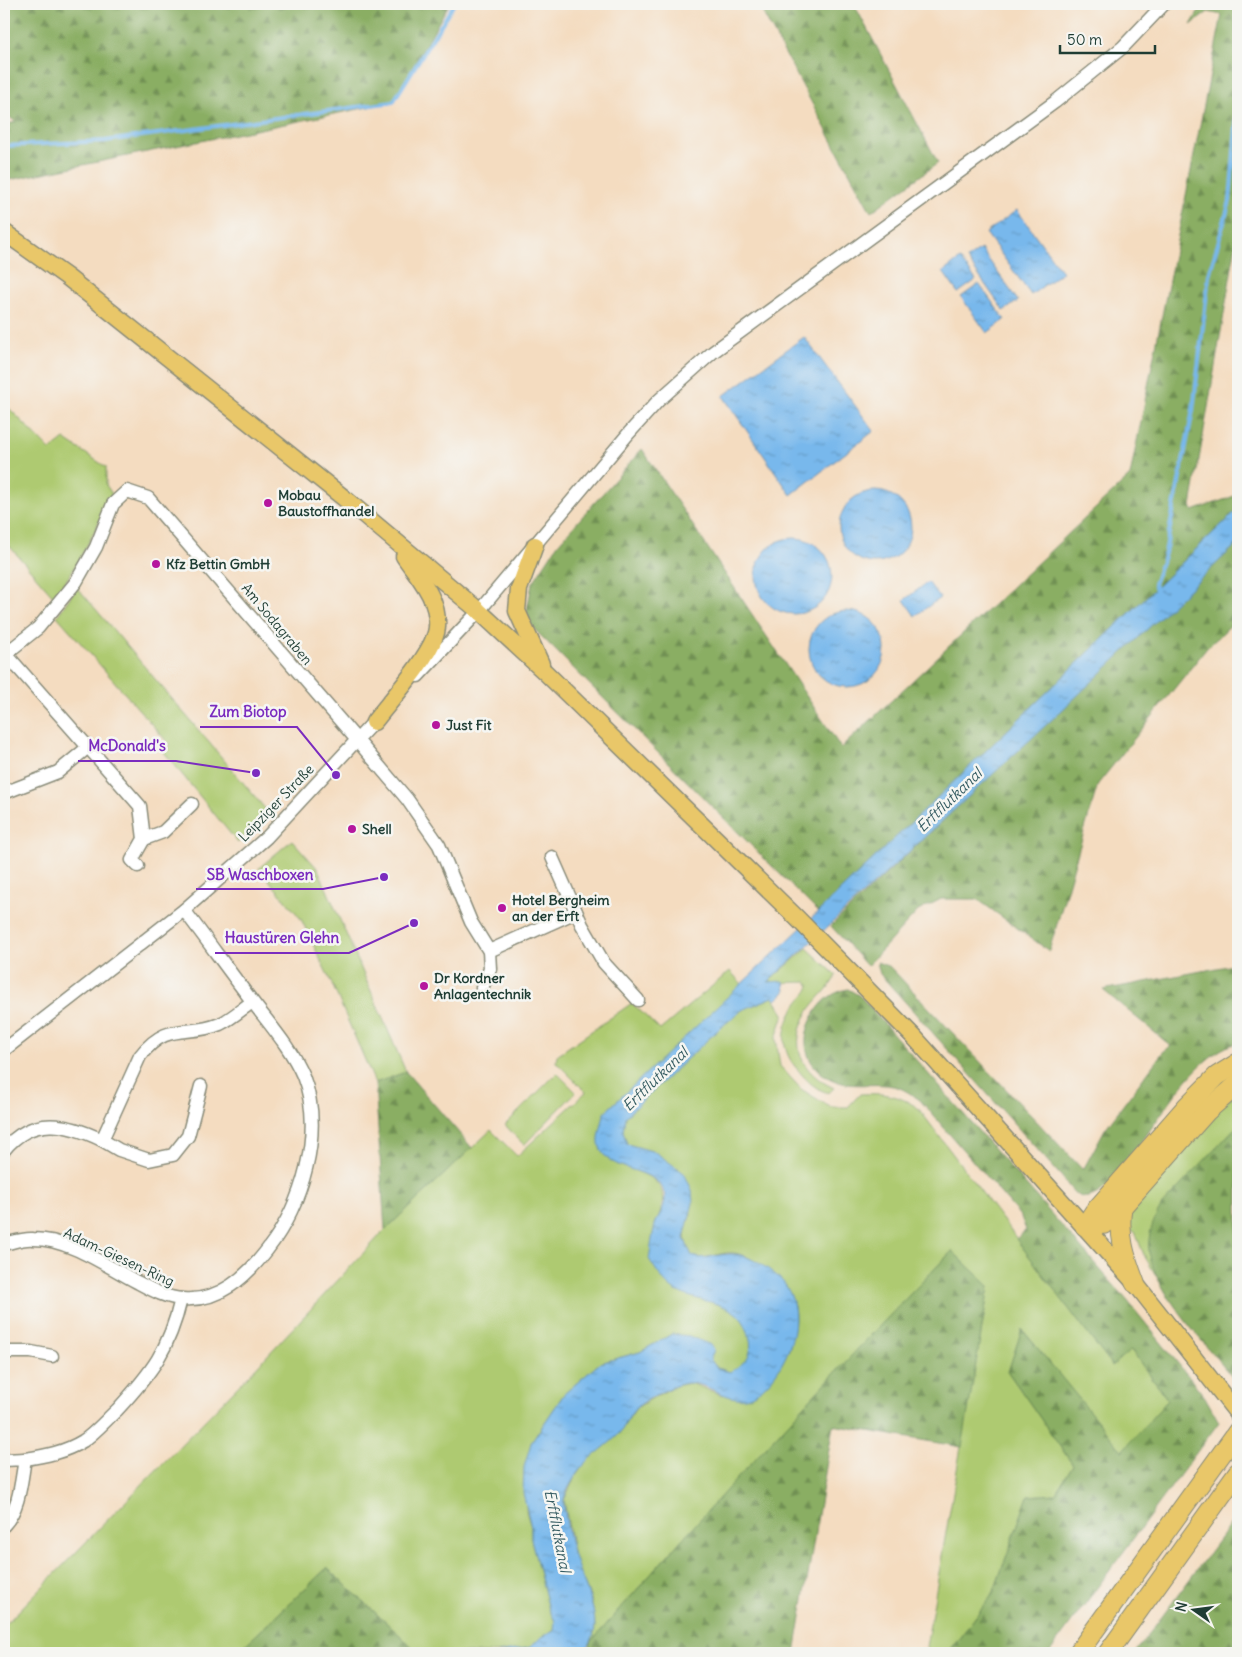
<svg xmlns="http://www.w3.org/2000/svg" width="1242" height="1657" font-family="Delius,sans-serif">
<defs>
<pattern id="forest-firs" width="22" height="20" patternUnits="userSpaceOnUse" patternTransform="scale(1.25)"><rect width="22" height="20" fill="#8aae63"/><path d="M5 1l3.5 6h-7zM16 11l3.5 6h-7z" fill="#708f52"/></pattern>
<pattern id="water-ripples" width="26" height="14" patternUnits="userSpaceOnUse" patternTransform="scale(1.25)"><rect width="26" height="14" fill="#78b8ec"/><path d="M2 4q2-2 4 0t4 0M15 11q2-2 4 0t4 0" fill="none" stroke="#6297c0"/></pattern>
</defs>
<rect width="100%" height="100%" fill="#f6f6f2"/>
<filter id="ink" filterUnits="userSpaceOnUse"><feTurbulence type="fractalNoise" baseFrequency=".02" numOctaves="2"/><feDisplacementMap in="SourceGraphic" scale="10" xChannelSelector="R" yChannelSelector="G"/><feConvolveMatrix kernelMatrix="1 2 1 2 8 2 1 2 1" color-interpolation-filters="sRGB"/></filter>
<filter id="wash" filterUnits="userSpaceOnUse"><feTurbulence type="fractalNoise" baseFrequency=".0096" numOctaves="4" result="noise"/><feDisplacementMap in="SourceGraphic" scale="20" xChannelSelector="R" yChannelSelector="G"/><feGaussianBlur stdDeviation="1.12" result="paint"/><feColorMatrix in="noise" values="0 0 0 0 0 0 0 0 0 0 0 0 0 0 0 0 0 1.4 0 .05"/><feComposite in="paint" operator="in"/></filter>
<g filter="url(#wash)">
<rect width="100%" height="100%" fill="#f4dcc0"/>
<g fill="#aeca71" stroke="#668452">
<path d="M4 403 50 450 64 439 106 467V485L112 494C96 531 78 564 55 598L4 540Z"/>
<path d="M77 587 268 812 238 843 163 751 169 744 57 616Z"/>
<path d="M292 840 318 869 406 1072 375 1083 332 984 301 919 259 868Z"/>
<path d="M807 948 836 975C831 988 816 999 808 1012 788 1045 801 1073 834 1088L829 1093C816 1090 807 1081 799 1071 779 1050 781 1028 797 1004 801 997 807 995 810 986L807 982 767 983Z"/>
<path d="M730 971 742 984 604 1113 618 1165C654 1176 675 1184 655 1224L693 1298C703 1300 715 1301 724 1305 740 1311 754 1333 752 1350 751 1361 739 1367 730 1372L717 1368 710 1359 714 1350 672 1334 640 1352 600 1363 564 1394 531 1443 526 1511 531 1527V1539L549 1609 555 1621 554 1631 540 1638 531 1647 515 1651 498 1653H419L327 1568 237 1653H4V1626L249 1375 385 1230 491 1130 517 1156 586 1092 556 1062 557 1055 632 1003 660 1030Z"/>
<path d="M773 997 784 1014 776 1038 780 1066 801 1089 830 1107H848L860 1094C885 1093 897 1094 918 1108L1112 1365 1131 1350 1168 1400 1122 1452 1022 1330 1008 1372 1073 1465 1055 1494 1028 1497 993 1594 948 1653H936L926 1647 989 1287 952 1251C829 1379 708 1508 591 1642L595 1626 591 1599 575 1562 564 1500 575 1477 587 1460 617 1436 636 1408 656 1396 675 1386 690 1383 722 1395 789 1350C792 1336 798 1318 793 1304 786 1283 756 1256 734 1253 720 1251 705 1262 692 1256 683 1240 683 1231 691 1214L655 1152 627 1144 623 1131 625 1117 720 1028 742 1010Z"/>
<path d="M557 1073 576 1092 524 1145 505 1125Z"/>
<path d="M1238 1092V1125L1163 1205 1149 1252 1169 1298 1144 1255 1135 1232 1126 1228 1128 1214 1212 1113Z"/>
</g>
<g fill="url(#forest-firs)" stroke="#54764c">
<path d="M4 4H449L393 102 4 181V125L16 122 4 113Z"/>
<path d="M758 4H854L938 163 871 212Z"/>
<path d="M1203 4H1238V232L1191 506 1193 511 1237 495 1238 509 818 912 525 620 532 584 558 544 642 449 841 748 1130 476 1222 15 1208 12 1191 25Z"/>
<path d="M1238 543V618L1206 649 1098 784 1049 951 977 899H941L918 911 867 966 831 926Z"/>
<path d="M877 962 890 967 1083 1170 1105 1129 1163 1052 1171 1046 1103 990 1238 964V1043C1177 1056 1128 1191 1088 1197 1075 1199 1069 1186 1062 1177L880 974Z"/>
<path d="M848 989 860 996 1126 1299 1205 1397 1219 1422 1049 1653H948L993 1594 1028 1496 1055 1494 1073 1465 1008 1372 1022 1329 1122 1451 1168 1400 1131 1350 1112 1366 1016 1239 1026 1230 1021 1217 920 1100C911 1094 903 1088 893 1086 878 1083 862 1086 847 1084 809 1077 795 1045 815 1013 823 1000 833 992 848 989Z"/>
<path d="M406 1072 472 1148 385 1230 375 1083Z"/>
<path d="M1238 1125V1384C1211 1350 1156 1295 1149 1252 1147 1235 1154 1219 1162 1205Z"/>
<path d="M952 1251 989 1286 962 1447 833 1425 795 1653H589L591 1642C708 1508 828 1378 952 1251Z"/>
<path d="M1238 1514V1653H1135Z"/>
<path d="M327 1568 419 1653H237Z"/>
</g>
<g fill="url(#water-ripples)" stroke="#4c7a90">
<path d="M1017 210 1062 272 1031 295 986 233Z"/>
<path d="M981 249 1018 301 1004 311 967 259Z"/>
<path d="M960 259 976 280 958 293 943 272Z"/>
<path d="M979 284 1005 320 987 333 961 297Z"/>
<path d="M804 337 874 431 791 495 723 396Z"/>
<circle cx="875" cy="527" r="36"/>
<path d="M1238 509V543L1059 713 768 982 784 981 785 992 776 1000 773 997 742 1010 720 1028 625 1117 623 1131 627 1144 655 1152 684 1173 692 1190 693 1203 684 1238 692 1256C708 1263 727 1246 751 1259 762 1264 780 1276 786 1286 808 1320 786 1373 755 1394 734 1408 712 1384 690 1383 677 1382 646 1399 636 1408 628 1416 625 1428 617 1436 603 1450 587 1458 576 1475 572 1482 566 1491 564 1499 563 1504 565 1512 566 1518 568 1532 571 1548 576 1562 585 1590 610 1628 582 1653H498L531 1647 540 1638 554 1631 555 1621 549 1609 531 1539V1527L523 1493 524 1467 531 1443 564 1394 600 1363 640 1352 672 1334 689 1336 712 1345 714 1350 710 1359 717 1368 730 1372C744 1363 753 1357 750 1340 743 1298 705 1306 676 1291 664 1284 656 1270 649 1259 651 1248 652 1235 655 1225 658 1216 664 1209 665 1200 666 1163 603 1177 599 1143 598 1135 603 1122 604 1113L818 912Z"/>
<circle cx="794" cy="576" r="38"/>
<path d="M928 582 940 598 915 616 904 600Z"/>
<circle cx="847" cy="649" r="38"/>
</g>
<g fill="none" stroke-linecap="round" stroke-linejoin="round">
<g stroke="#78b8ec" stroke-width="4">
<path d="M4 146 105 141 393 102 454 4"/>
<path d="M1157 593 1154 584 1165 553 1193 410 1209 275 1230 201 1238 104"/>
</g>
</g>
</g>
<g filter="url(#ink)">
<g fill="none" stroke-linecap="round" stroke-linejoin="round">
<g stroke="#8a8c7a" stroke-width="15">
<g id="minor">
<path d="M6 654 140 806 144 839 132 860 138 866"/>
<path d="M4 655 38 628 76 582 96 547 113 504 127 491 148 498 357 740 407 799 439 845 471 922 489 951 490 969 482 988"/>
<path d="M418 676 479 611 629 433 658 401 713 352 1055 102 1123 47 1164 4"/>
<path d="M4 793 58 772 87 748"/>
<path d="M144 839 163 832 192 804"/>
<path d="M552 857 582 925 604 963 638 1000"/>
<path d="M489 951 576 912"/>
<path d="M4 1050 184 910 267 837 380 715"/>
<path d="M102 1140 119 1150 149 1160 173 1155 188 1136 201 1086"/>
<path d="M4 1150C32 1115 67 1123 102 1140L140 1056C168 1020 186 1038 220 1024 231 1019 242 1009 252 1002"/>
<path d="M4 1244C13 1242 24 1238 33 1239 70 1239 106 1266 137 1282 152 1290 166 1298 183 1299 219 1302 246 1277 267 1250 302 1205 325 1132 303 1076 291 1048 270 1025 252 1001 229 971 207 940 184 910"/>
<path d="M4 1352H31L52 1356"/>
<path d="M25 1459C45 1456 65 1452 83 1441 95 1433 106 1420 117 1410 152 1372 169 1350 181 1299"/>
<path d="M4 1460 25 1459C21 1481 20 1508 4 1525"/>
</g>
</g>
<g stroke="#8a8c7a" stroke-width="19">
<g id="major">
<path d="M4 232 67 277 344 498 479 611 545 672 796 917 915 1038 1135 1283 1238 1414"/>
<path d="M535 545 519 589 517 611 541 664"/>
<path d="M374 722C390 701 427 660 435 636 439 626 437 612 433 602 427 585 414 571 404 556"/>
</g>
</g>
<g stroke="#8a8c7a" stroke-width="21">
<g id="highway">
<path d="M1122 1207C1118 1236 1125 1257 1135 1283"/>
<path d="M1085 1226 1094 1212 1187 1106 1217 1076 1238 1063"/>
<path d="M1085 1226 1105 1224 1122 1207 1207 1111 1238 1084"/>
<path d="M1078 1653 1238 1431"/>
<path d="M1108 1653 1238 1472"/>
</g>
</g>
<use href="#minor" stroke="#fff" stroke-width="12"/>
<use href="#major" stroke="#e9c769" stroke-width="16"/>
<use href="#highway" stroke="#e9c769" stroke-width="19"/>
</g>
</g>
<g fill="#b5179e" stroke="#f6f6f2" stroke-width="2">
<circle cx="268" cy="503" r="5"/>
<circle cx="156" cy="564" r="5"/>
<circle cx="436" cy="725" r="5"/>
<circle cx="352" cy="829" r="5"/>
<circle cx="502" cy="908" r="5"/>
<circle cx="424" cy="986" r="5"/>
</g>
<g text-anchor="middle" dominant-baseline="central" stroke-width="5" stroke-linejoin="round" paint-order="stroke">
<g font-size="14" font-weight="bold" fill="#1f3d34" stroke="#f6f6f2" text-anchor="start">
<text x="278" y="495">Mobau<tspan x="278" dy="16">Baustoffhandel</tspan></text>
<text x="166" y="564">Kfz Bettin GmbH</text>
<text x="446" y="725">Just Fit</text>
<text x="362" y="829">Shell</text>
<text x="512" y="900">Hotel Bergheim<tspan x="512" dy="16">an der Erft</tspan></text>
<text x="434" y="978">Dr Kordner<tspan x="434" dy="16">Anlagentechnik</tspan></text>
</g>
<g font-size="14" fill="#1f3d34" stroke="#f6f6f2">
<text transform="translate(277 624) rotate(50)">Am Sodagraben</text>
<text transform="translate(276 803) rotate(-46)">Leipziger Straße</text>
<text transform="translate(119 1257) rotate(25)">Adam-Giesen-Ring</text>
</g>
<g font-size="15" font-style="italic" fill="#355c62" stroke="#f6f6f2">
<text transform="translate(949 800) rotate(-44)">Erftflutkanal</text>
<text transform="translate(655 1079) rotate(-44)">Erftflutkanal</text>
<text transform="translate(558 1531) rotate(79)">Erftflutkanal</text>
</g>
</g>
<path fill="none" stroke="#7b2cbf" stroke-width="2" d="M336 775L297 727H200M256 773L176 761H78M384 877L323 889H196M414 923L349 953H215"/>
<g fill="#7b2cbf" stroke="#f6f6f2" stroke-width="2">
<circle cx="336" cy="775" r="5"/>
<circle cx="256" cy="773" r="5"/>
<circle cx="384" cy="877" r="5"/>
<circle cx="414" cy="923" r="5"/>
</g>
<g font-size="15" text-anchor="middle" font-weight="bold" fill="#7b2cbf" stroke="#f6f6f2" stroke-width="5" stroke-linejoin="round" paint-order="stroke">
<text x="248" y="717">Zum Biotop</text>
<text x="127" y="751">McDonald's</text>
<text x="260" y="880">SB Waschboxen</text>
<text x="282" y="943">Haustüren Glehn</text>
</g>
<rect width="1242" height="1657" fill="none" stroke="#f6f6f2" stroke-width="20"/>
<g transform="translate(1194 1610) rotate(284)" stroke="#f6f6f2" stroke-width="4" paint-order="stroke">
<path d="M0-4L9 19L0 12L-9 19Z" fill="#1f3d34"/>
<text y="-8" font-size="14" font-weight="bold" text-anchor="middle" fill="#1f3d34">N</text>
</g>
<path d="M1060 45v8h95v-8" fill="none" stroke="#1f3d34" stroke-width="2.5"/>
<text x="1067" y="45" font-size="15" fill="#1f3d34" stroke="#f6f6f2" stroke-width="4" paint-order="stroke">50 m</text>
</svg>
